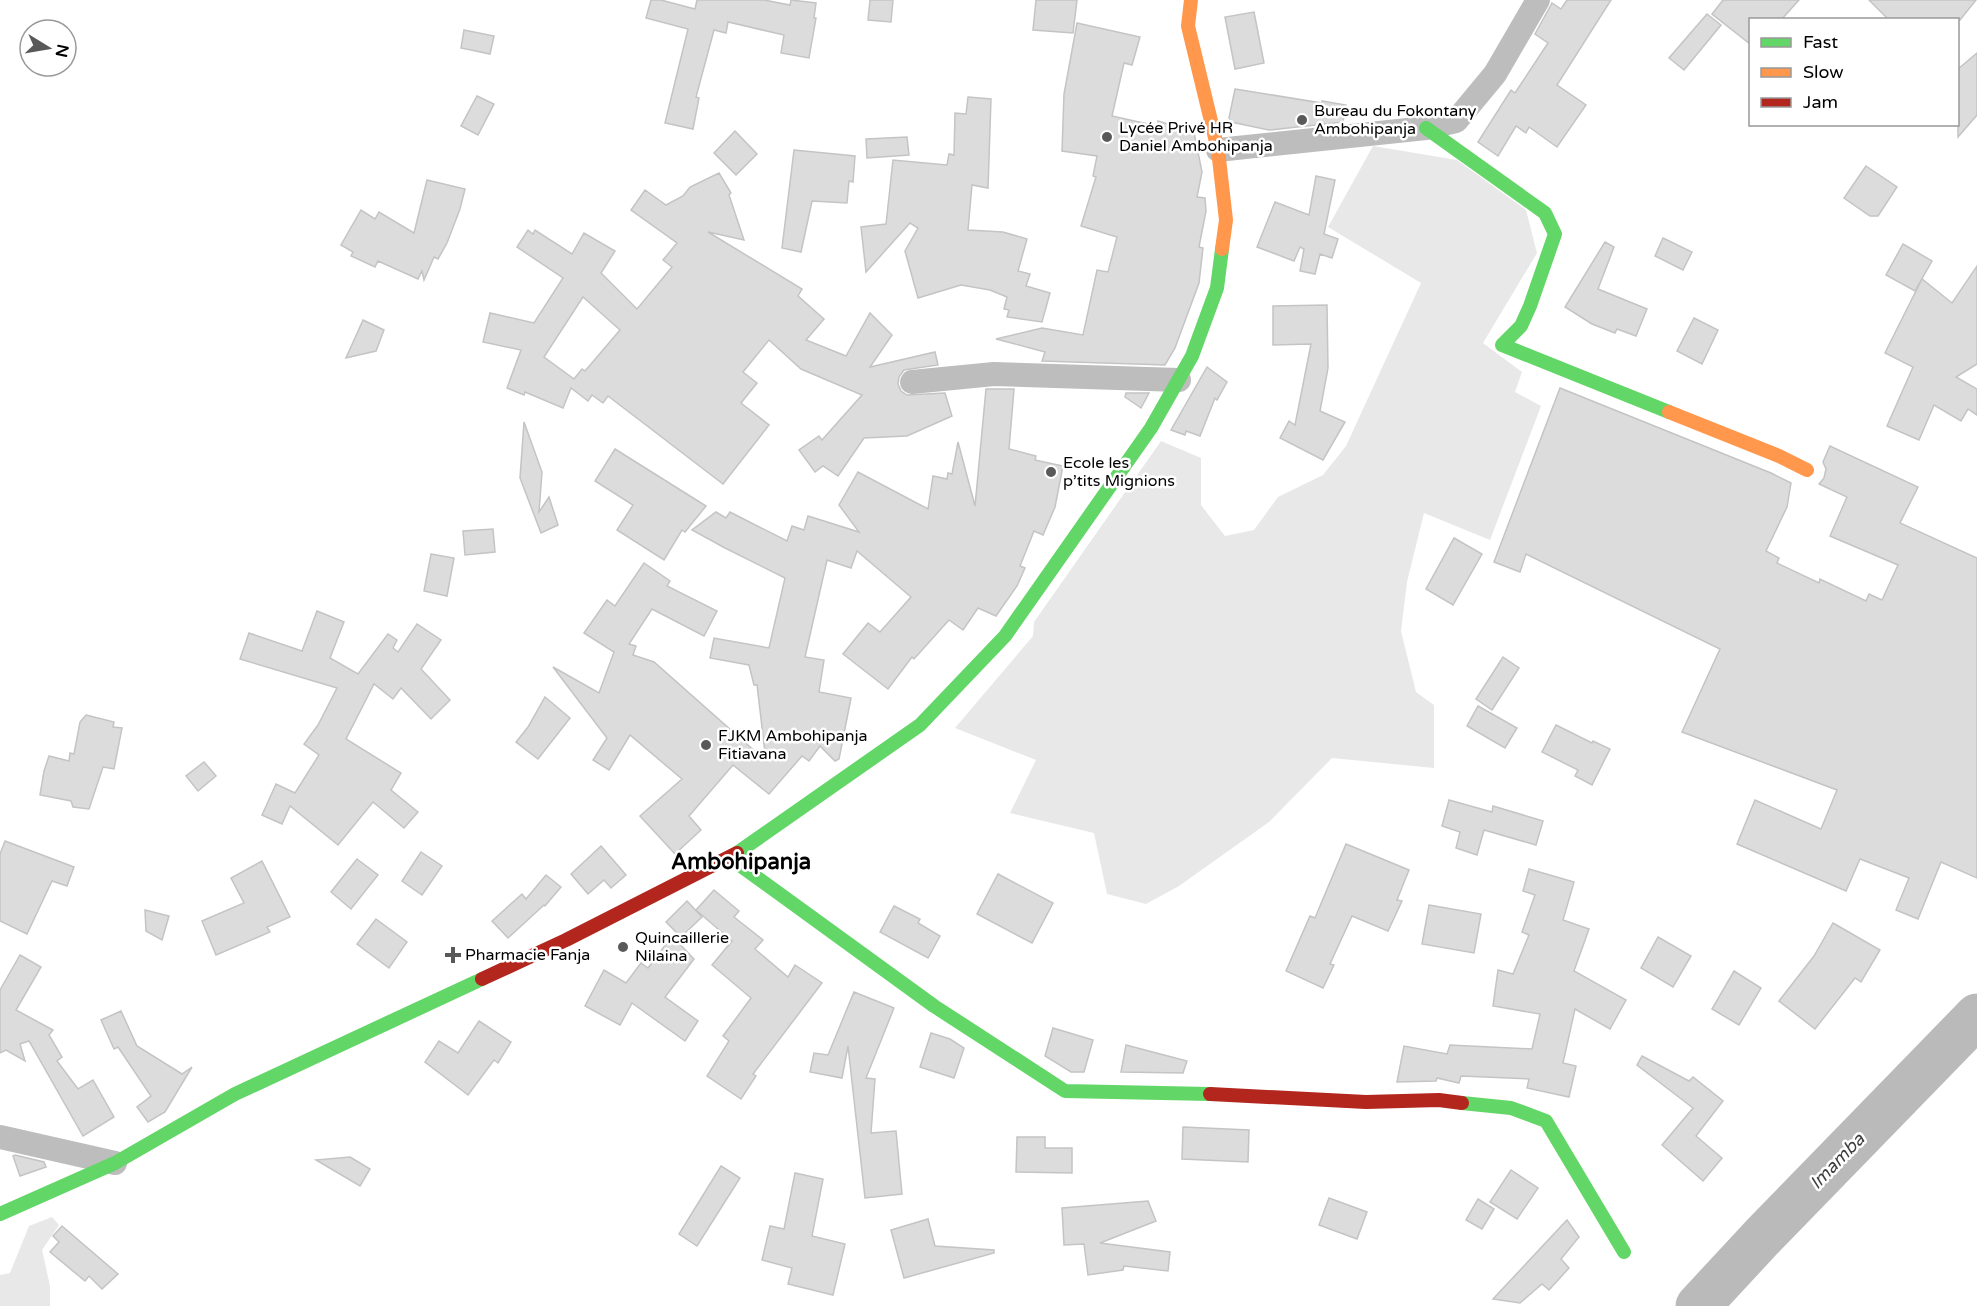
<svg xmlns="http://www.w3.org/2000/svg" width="1977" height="1306" font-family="'Varela Round',sans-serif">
<rect width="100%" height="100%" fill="#fff"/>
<g fill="#e8e8e8">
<path d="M1373 146 1457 160 1526 210 1537 253 1483 343 1522 372 1515 392 1541 406 1490 540 1424 513 1407 582 1401 631 1416 692 1434 705V768L1332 758 1269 822 1179 886 1146 904 1107 894 1094 833 1010 813 1036 760 955 728 1033 636 1034 622 1161 441 1201 458V505L1225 536 1254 530 1278 497 1323 475 1346 446 1421 283 1328 227Z"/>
<path d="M52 1217 59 1225 42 1250 50 1286V1306H0V1275L10 1273 29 1226Z"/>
</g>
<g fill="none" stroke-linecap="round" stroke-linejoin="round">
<path stroke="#bababa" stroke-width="45" d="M1698 1306 1762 1237 1977 1016"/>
</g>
<g fill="#dcdcdc" stroke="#c4c4c4" stroke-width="1.5" fill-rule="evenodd">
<path d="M651 0H661L695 9 697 0H764L790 5 791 0 816 3 814 18H816L809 58 781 53 784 35 728 22 726 33 714 30 696 97 699 98 693 129 665 123 688 29 646 18Z"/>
<path d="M870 0H893L891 22 868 20Z"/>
<path d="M1036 0H1077L1073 33 1033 30Z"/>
<path d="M1567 0H1611L1557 85 1586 105 1557 147 1529 127 1526 133 1516 126 1498 156 1478 142 1511 90 1515 93 1548 43 1535 34 1552 3 1561 9Z"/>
<path d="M1723 0H1799L1781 20H1750V44L1712 14Z"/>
<path d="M1869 0H1976L1960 20H1889Z"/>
<path d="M1254 12 1264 63 1235 69 1225 17Z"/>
<path d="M1707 14 1721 25 1684 70 1669 58Z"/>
<path d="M1077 23 1140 37 1132 65 1124 63 1112 116 1157 126 1158 121 1194 132 1202 172 1197 197 1205 198 1206 211 1199 247 1203 248 1199 283 1175 348 1165 365 1042 361 1045 352 996 339 1042 328 1083 335 1097 270 1108 272 1117 237 1081 226 1096 177 1093 176 1097 156 1062 151 1064 94Z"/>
<path d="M464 30 494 36 490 54 461 48Z"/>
<path d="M1977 53V115L1958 137V69Z"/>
<path d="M1235 89 1322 103V101L1346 105 1343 122 1269 130 1231 122 1229 118Z"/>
<path d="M477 96 494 104 478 135 461 126Z"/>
<path d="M968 97 991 99 988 188 972 185 968 230 1003 232 1027 239 1018 271 1030 274 1026 286 1050 293 1042 322 1007 317 1009 310 1004 309 1007 297 990 290 961 285 918 298 905 251 918 228 910 223 866 272 861 227 886 224 893 160 947 165 949 154 954 155 955 113 966 114Z"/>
<path d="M735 131 757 154 736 175 714 153Z"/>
<path d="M907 137 909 155 867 158 866 139Z"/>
<path d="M794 150 855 156 853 182 849 181 847 203 812 201 801 252 782 248Z"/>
<path d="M1866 166 1897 187 1878 216H1870L1844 198Z"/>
<path d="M719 173 731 193 729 195 744 240 708 232 802 289 798 296 824 319 806 340 846 356 870 313 892 335 870 367 935 352 938 365 904 370 899 377 898 384 901 391 907 395 945 393 952 416 907 436 864 438 838 476 823 466 815 472 799 450 819 436 822 440 862 395 801 369 769 340 743 372 757 383 741 403 769 425 723 484 608 396 603 403 592 395 588 401 571 388 563 408 525 392 524 395 507 388 521 350 483 342 490 313 534 323 563 278 517 247 528 230 533 234 535 230 572 254 584 233 615 251 601 273 637 309 672 267 663 260 677 243 631 210 645 190 666 205 683 196 690 187ZM583 297 620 330 585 371 582 369 574 379 544 357Z"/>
<path d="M1316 176 1335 180 1324 234 1338 239 1332 258 1320 254 1315 274 1300 271 1304 249 1300 247 1294 261 1257 247 1275 202 1309 215Z"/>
<path d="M427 180 465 189 460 209 447 243 438 259 434 257 424 280 422 271 418 279 378 261 375 267 351 256 353 252 341 245 361 210 375 219 379 212 414 233Z"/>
<path d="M1663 238 1692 252 1683 270 1655 256Z"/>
<path d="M1605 242 1614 247 1598 289 1647 309 1636 336 1617 329 1615 333 1592 324 1565 307Z"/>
<path d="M1903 244 1932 261 1915 291 1886 275Z"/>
<path d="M1977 266V364L1956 377 1977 389V415L1968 409 1961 421 1934 405 1919 440 1887 426 1913 367 1885 353 1922 279 1952 303Z"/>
<path d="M1327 305 1328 368 1320 411 1345 422 1323 460 1280 438 1289 421 1295 425 1311 344 1273 345V306Z"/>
<path d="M1694 318 1718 330 1702 364 1677 351Z"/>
<path d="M363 320 384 330 376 351 346 358Z"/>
<path d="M1207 367 1227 382 1217 400 1215 398 1200 436 1186 431 1185 435 1171 430Z"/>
<path d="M1560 388 1771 473 1791 483 1787 507 1766 551 1779 558 1777 563 1819 583 1820 579 1866 601 1869 594 1882 600 1898 565 1830 536 1847 497 1819 484 1824 478 1826 469 1823 462 1830 446 1918 487 1900 523 1977 558V878L1941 862 1918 919 1896 910 1909 878 1860 859 1846 891 1737 844 1755 800 1821 829 1837 790 1682 732 1720 649 1526 554 1520 572 1494 562Z"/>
<path d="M986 389H1014L1009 449 1036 456 1035 460 1063 466 1055 507 1043 535 1034 531 1020 566 1025 568 1017 586 996 616 978 608 963 630 949 620 914 659 912 657 888 689 843 654 868 623 880 632 911 597 857 551 851 568 827 560 805 657 824 660 819 692 851 698 839 759 835 761 820 746 809 761 802 756 769 794 733 765 689 816 701 830 675 854 640 816 682 779 630 735 609 770 593 760 607 738 553 667 599 693 614 652 584 633 607 600 615 606 644 563 670 581 667 586 717 611 704 636 652 609 629 644 636 646 633 655 654 662 766 761 757 685H754L749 665 710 658 714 638 769 648 785 578 725 548 692 530 716 512 726 518 730 512 787 541 792 526 804 530 808 516 859 532 839 505 858 472 928 509 933 476 947 479 948 473 952 474 958 442 975 506Z"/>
<path d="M1126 393H1149L1141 408 1125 397Z"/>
<path d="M524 422 542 472 539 512 549 497 558 525 541 533 520 478Z"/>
<path d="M615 449 706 506 685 532 682 530 664 560 617 530 633 505 595 481Z"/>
<path d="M493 529 495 552 465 555 463 531Z"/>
<path d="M1454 538 1482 554 1453 605 1426 589Z"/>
<path d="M431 554 454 558 447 596 424 591Z"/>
<path d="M317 611 344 622 330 658 358 674 388 634 397 640 393 648 398 652 417 624 441 640 421 669 450 700 431 719 401 688 393 699 374 684 346 739 401 773 391 790 418 812 404 828 373 802 338 845 290 806 282 824 262 815 276 784 295 793 319 755 304 744 318 725 337 688 240 659 249 633 302 651Z"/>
<path d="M1503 657 1519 668 1492 710 1476 699Z"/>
<path d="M545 697 570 718 538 759 516 742 528 727Z"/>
<path d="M1478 706 1517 728 1505 748 1467 726Z"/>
<path d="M86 715 114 722 113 727 122 728 114 769 103 767 89 809 73 807 71 801 40 795 44 771 49 756 69 761 70 753 74 754 80 722Z"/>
<path d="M1556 725 1592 743 1593 741 1610 749 1592 785 1575 776 1578 770 1542 752Z"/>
<path d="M204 762 216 776 198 791 186 776Z"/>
<path d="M1449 800 1492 812 1493 806 1543 821 1536 845 1484 830 1477 855 1456 848 1460 832 1442 826Z"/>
<path d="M5 841 74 867 67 886 52 881 27 934 0 921V854Z"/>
<path d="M1346 844 1409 870 1397 900 1402 901 1388 931 1352 916 1330 964 1334 965 1323 988 1286 971 1310 916 1315 918Z"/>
<path d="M601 846 626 875 611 888 604 880 588 894 571 874Z"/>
<path d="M421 852 442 866 422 895 402 881Z"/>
<path d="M357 859 378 875 351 909 331 892Z"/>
<path d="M262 861 290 917 267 927 270 932 216 955 202 921 244 903 231 878Z"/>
<path d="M1529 869 1574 882 1563 920 1589 929 1574 971 1626 1000 1610 1029 1575 1009 1563 1063 1576 1066 1569 1097 1527 1088 1529 1079 1461 1076 1459 1083 1437 1078 1436 1081 1397 1082 1404 1046 1447 1054 1450 1045 1532 1049 1540 1014 1493 1006 1498 970 1513 974 1529 935 1522 932 1535 895 1523 891Z"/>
<path d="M998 874 1053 903 1032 943 977 914Z"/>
<path d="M546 875 561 887 545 906 544 905 508 938 492 921 522 894 526 899Z"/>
<path d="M714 890 739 911 734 917 763 940 755 949 788 977 795 965 822 983 753 1074 756 1076 741 1099 707 1076 729 1041 723 1036 751 998 712 965 732 941 696 910Z"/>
<path d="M687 901 702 917 681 937 666 922Z"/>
<path d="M1429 905 1481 914 1474 953 1422 944Z"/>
<path d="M894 906 920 919 918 923 940 936 928 958 880 932Z"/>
<path d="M145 910 169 916 162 940 146 931Z"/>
<path d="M376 919 407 942 389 968 357 944Z"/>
<path d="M1833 923 1880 950 1861 982 1855 978 1815 1029 1779 1001 1814 956Z"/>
<path d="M672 936 694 959 665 997 698 1021 685 1041 632 1003 620 1025 585 1006 604 970 626 983 641 963 648 968Z"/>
<path d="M1658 937 1691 956 1673 987 1641 968Z"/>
<path d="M20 955 41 967 16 1010 53 1030 49 1035 62 1057 57 1061 78 1089 93 1080 114 1117 83 1136 29 1041 20 1044 25 1061 6 1050 0 1053V990Z"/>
<path d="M1734 971 1761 988 1739 1025 1712 1009Z"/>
<path d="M854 992 894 1008 866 1078 875 1079 871 1133 896 1131 902 1194 865 1198 848 1046 842 1078 810 1072 814 1053 828 1055Z"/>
<path d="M121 1011 137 1046 182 1074 192 1067 165 1112 148 1122 137 1107 151 1096 118 1047 114 1049 101 1020Z"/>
<path d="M479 1021 511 1042 498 1063 494 1060 468 1095 425 1062 439 1041 458 1053Z"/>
<path d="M1053 1028 1093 1040 1084 1072H1071L1045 1056Z"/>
<path d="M931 1033 950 1039 964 1048 954 1078 920 1067Z"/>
<path d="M1126 1045 1187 1061 1183 1073 1121 1072Z"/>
<path d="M1642 1056 1689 1081 1693 1077 1723 1101 1696 1136 1722 1158 1703 1181 1662 1145 1693 1108 1637 1065Z"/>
<path d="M1183 1127 1249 1130 1248 1162 1182 1159Z"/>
<path d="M1017 1137H1045V1148H1072V1173L1016 1172Z"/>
<path d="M15 1155 44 1162 46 1167 20 1176 13 1156Z"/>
<path d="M350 1157 370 1169 360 1186 316 1160Z"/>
<path d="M721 1166 740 1178 697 1246 679 1234Z"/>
<path d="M1511 1170 1538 1188 1517 1219 1490 1202Z"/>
<path d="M795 1173 823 1179 812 1236 845 1244 833 1295 788 1284 792 1268 762 1260 770 1226 784 1229Z"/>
<path d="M1329 1198 1367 1212 1357 1239 1319 1225Z"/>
<path d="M1478 1199 1494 1209 1482 1229 1466 1220Z"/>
<path d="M1148 1201 1156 1221 1100 1243 1170 1252 1168 1271 1124 1266 1123 1270 1088 1275 1084 1244 1064 1245 1062 1208Z"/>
<path d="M928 1219 935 1246 994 1250V1253L904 1278 891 1230Z"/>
<path d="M1567 1220 1579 1237 1561 1259 1569 1268 1549 1290 1542 1284 1520 1303 1493 1299Z"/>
<path d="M62 1226 118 1274 102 1289 89 1276 85 1281 50 1252 59 1242 53 1236Z"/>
</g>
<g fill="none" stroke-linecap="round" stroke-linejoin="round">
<g stroke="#bdbdbd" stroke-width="24">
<path d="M1218 150 1426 128 1456 121 1495 74 1538 0"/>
<path d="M912 382 994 374 1179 380"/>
<path d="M0 1137 115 1163"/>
</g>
<g stroke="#63d668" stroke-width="14">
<path d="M1426 128 1545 213 1555 234 1530 306 1521 326 1502 345 1669 412"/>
<path d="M737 853 920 725 1005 636 1151 428 1192 356 1217 288 1222 249"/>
<path d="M730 858 934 1006 1065 1091 1210 1094"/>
<path d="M1462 1103 1511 1108 1546 1121 1624 1252"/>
<path d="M0 1214 115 1163 235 1094 482 979"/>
</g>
<g stroke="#ff974d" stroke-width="14">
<path d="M1191 0 1188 26 1218 150 1226 220 1222 249"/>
<path d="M1669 412 1779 456 1807 470"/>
</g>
<g stroke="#b3261e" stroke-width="14">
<path d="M482 979 566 940 737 853"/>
<path d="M1210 1094 1366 1102 1439 1100 1462 1103"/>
</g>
</g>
<g fill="#595959" stroke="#fff" stroke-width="2">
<circle cx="1302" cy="120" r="6"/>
<circle cx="1107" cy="137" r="6"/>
<circle cx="1051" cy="472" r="6"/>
<circle cx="706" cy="745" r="6"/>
<circle cx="623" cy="947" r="6"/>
<path d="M450 946h6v6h6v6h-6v6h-6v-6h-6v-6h6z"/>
</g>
<g text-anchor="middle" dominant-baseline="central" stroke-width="5" stroke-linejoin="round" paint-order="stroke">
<g font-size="16" fill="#000" stroke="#fff" text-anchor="start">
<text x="1314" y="111">Bureau du Fokontany<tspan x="1314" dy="18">Ambohipanja</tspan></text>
<text x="1119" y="128">Lycée Privé HR<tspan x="1119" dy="18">Daniel Ambohipanja</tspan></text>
<text x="1063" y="463">Ecole les<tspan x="1063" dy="18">p’tits Mignions</tspan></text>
<text x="718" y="736">FJKM Ambohipanja<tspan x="718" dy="18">Fitiavana</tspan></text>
<text x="635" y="938">Quincaillerie<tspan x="635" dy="18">Nilaina</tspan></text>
<text x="465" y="955">Pharmacie Fanja</text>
</g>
<g font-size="18" font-style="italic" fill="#3e3e3e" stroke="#fff">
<text transform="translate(1837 1161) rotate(-46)">Imamba</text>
</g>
<g font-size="22" font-weight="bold" fill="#000" stroke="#fff">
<text x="741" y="862">Ambohipanja</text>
</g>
</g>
<rect x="1749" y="18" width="210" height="108" fill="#ffffff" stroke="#999999" stroke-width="1.5"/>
<rect x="1761" y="38" width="30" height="9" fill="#63d668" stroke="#999999" stroke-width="1.5"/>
<text x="1803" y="48" font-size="18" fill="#000000">Fast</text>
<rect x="1761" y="68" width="30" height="9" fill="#ff974d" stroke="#999999" stroke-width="1.5"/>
<text x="1803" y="78" font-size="18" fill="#000000">Slow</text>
<rect x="1761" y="98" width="30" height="9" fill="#b3261e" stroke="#999999" stroke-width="1.5"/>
<text x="1803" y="108" font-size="18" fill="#000000">Jam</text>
<g transform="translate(48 48) rotate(101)"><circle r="28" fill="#ffffff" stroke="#999999" stroke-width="1.5"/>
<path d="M0-4.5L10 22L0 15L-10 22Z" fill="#595959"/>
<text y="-9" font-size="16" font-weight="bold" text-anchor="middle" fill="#000000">N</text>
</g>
</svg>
